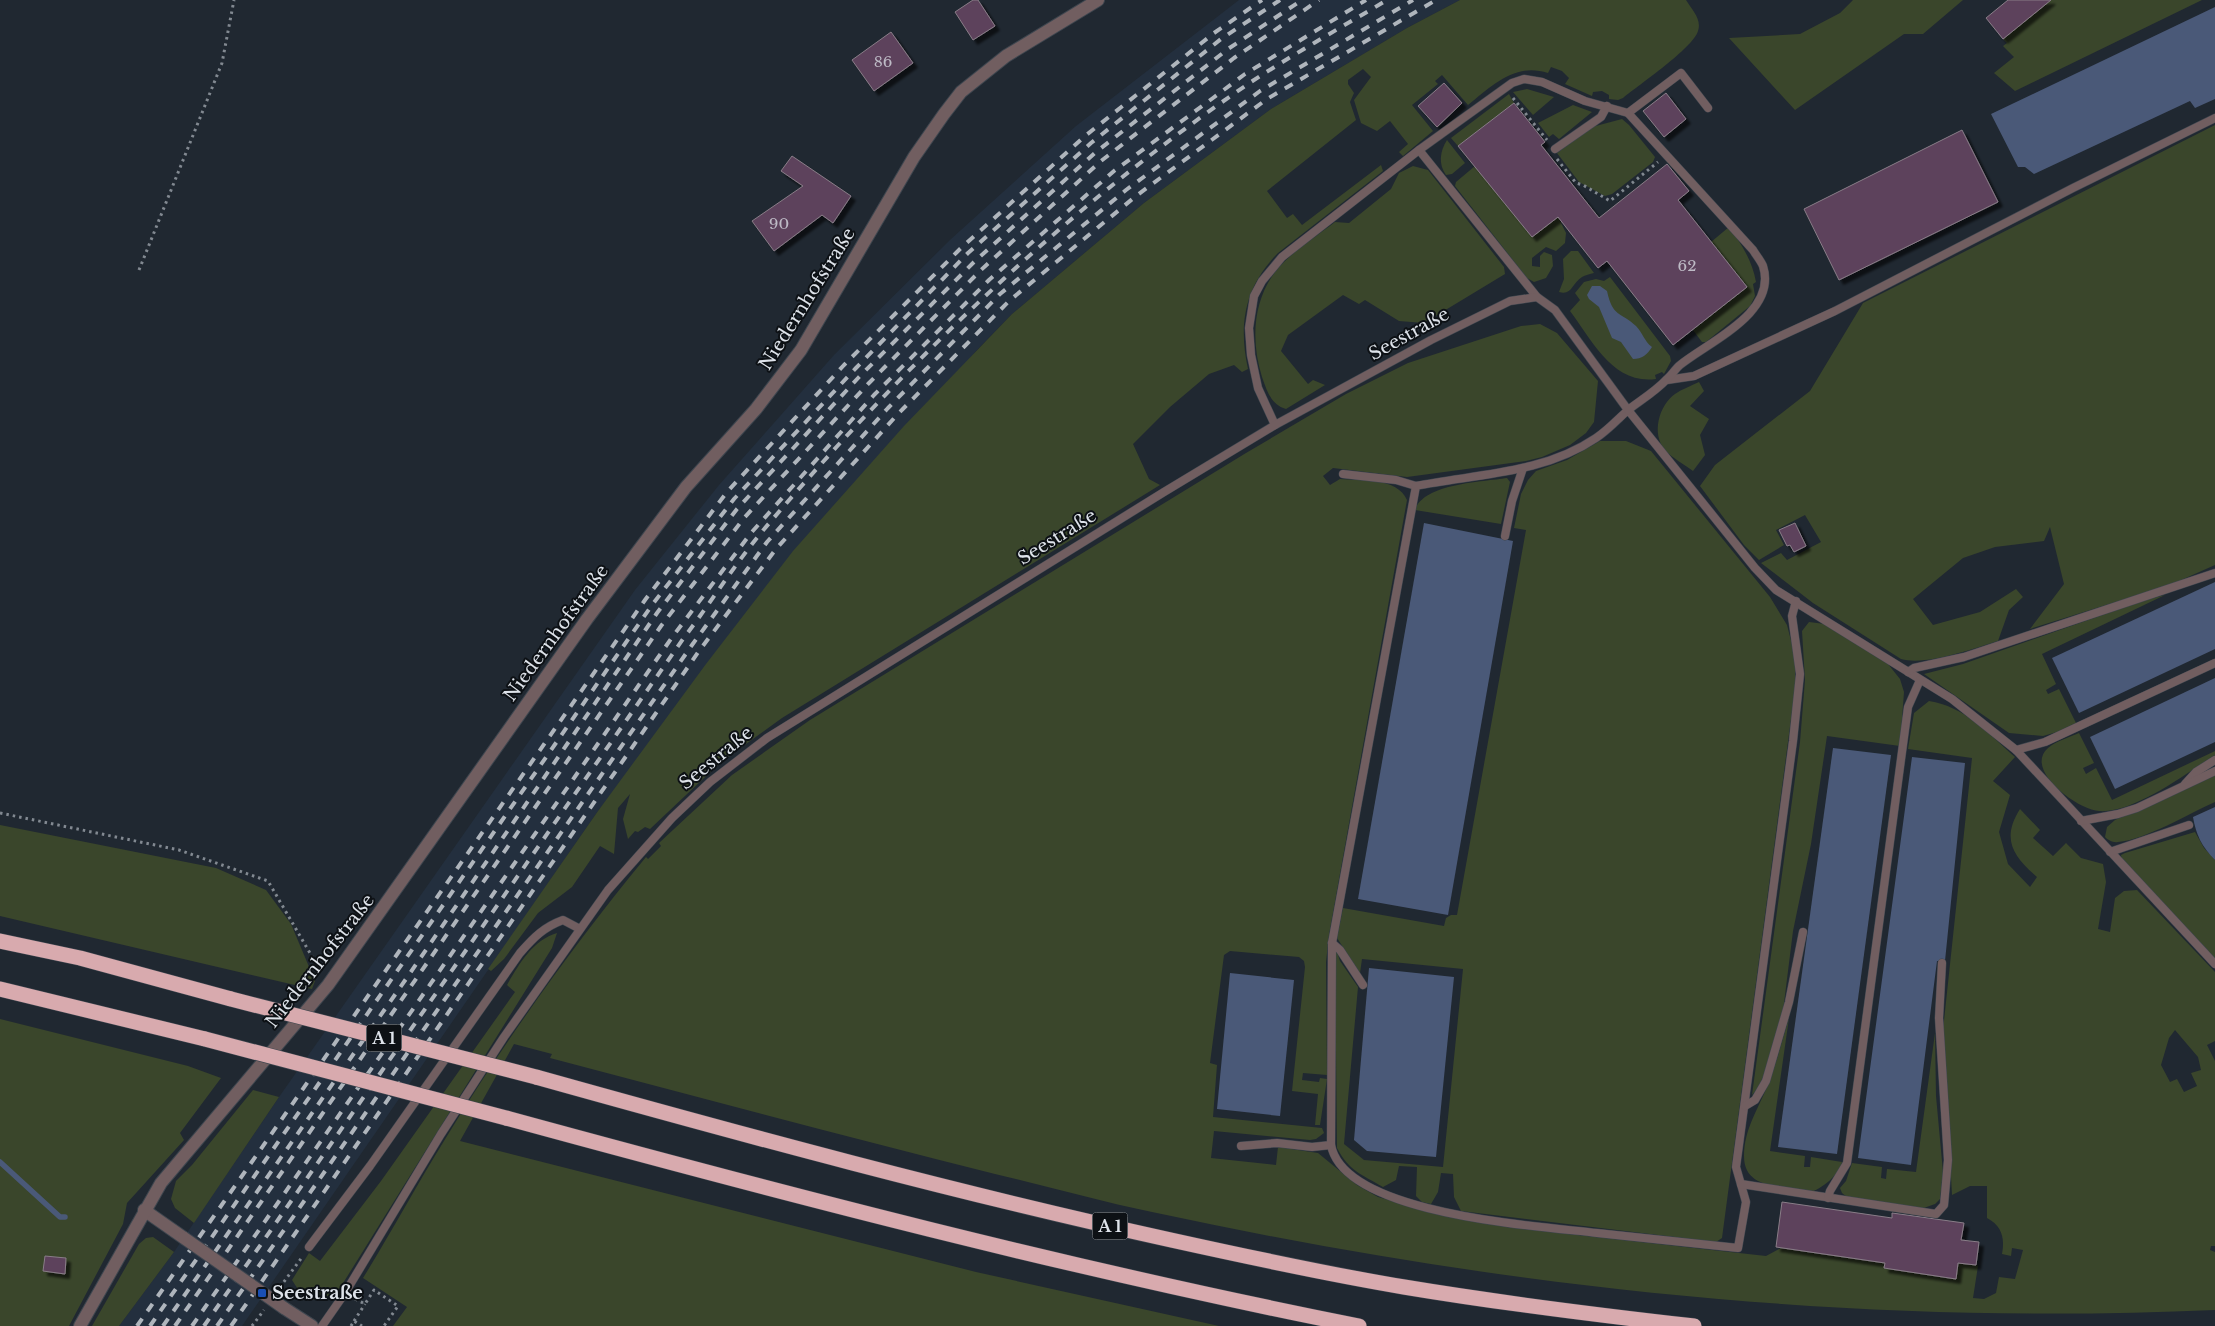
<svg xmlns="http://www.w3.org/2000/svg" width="2215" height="1326" viewBox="0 0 2215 1326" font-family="'Libre Baskerville',serif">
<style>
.built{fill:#232f3e}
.green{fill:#3a462b;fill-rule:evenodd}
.water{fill:#4a5978}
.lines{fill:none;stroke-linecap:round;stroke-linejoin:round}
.stream{stroke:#4a5978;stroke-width:5.5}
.building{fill:#5d425b;stroke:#897d88;filter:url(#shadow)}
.lane-casing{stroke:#3e464f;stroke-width:9}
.street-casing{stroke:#3e464f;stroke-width:14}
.highway-casing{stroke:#3e464f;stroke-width:16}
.path{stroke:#828991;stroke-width:3;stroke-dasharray:2.5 4;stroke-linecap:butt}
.lane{stroke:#715e60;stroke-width:8}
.street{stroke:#715e60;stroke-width:12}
.highway{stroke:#d8aaae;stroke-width:15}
.rail{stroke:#afb5bc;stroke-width:4;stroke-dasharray:9 9;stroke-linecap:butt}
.street-bridge-casing{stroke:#3e464f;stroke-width:14;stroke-linecap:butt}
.highway-bridge-casing{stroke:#3e464f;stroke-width:16;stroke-linecap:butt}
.street-bridge{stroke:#715e60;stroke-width:12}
.highway-bridge{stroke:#d8aaae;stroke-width:15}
.transit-dot{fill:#1a4fb4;stroke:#0d1115;stroke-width:2}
.labels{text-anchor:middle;stroke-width:4;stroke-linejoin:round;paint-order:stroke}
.number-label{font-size:15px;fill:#bebbc6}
.shield{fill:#0d1115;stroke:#9fa4aa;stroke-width:1}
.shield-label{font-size:16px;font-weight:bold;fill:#dee3ea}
.street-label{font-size:18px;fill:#dee3ea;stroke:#0d1115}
.poi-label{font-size:18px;font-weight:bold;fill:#dee3ea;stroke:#0d1115;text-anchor:start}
</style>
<defs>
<filter id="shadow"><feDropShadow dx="4.5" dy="4.5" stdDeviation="1" flood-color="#0009"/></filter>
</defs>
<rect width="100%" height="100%" fill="#202831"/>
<path class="built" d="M1239,0H1460L1407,28L1271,109L1144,203L1012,314L976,351L598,811L242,1326H119L174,1252L279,1097L635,590L719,485L834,355L951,239L1076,126Z"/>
<g class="green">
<path d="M1460,0H1686C1692,10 1702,19 1698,31C1693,48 1639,85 1623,98L1618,100L1609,99V95L1602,91L1593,92L1592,96L1565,84L1569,78L1562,71L1551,67L1548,73C1515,62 1492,86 1468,105L1442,75L1435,81L1438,84L1412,105L1433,131L1403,156L1399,152L1408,144L1390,121L1377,131L1361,123L1354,100L1371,77L1363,69L1348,80V84L1354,93L1350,102L1356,120L1267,191L1287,218L1293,214L1302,225L1381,165L1383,171L1278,253C1245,286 1238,324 1248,369L1242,372L1234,365L1209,374L1170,407L1133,444L1149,479L1160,485L782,718L721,762L650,829L645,827L638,832L635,831L628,839L623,819L630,794L618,808L614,854L600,846L572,887L538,913L504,959L491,971L488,969L598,811L706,664L793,551L904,426L1012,314L1144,203L1271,109L1407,28Z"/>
<path d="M1853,0H1963L1923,34H1904L1795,110L1729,38L1800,34L1840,13Z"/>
<path d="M2035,0H2202L2015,91L1994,73L2014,57L2003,46L2007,43L2003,39Z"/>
<path d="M1527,89L1554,97L1533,115L1513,92Z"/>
<path d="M1509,94L1514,103L1458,146L1451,138Z"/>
<path d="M1573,105L1592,112L1559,139L1553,134L1549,137L1538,123Z"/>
<path d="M1622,119L1629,125L1655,157L1653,162L1612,194L1605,196L1579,182L1557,153L1592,127Z"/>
<path d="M2215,125V565L2170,585L2030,629L2064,584L2050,527L2044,541L1995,547L1963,558L1913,599L1933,625L1980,612L2016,589L2023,597L2009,610L1998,641C1972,649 1926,666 1901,659L1813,603L1761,563L1781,553L1787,560L1821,542L1805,515L1776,530L1784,545L1759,560L1744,545L1700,486L1715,465L1810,391L1863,303Z"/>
<path d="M1447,140L1465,163L1452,174L1446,175C1438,164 1440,151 1447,140Z"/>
<path d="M1413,166L1428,170L1504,267L1505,274L1424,323L1399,321L1365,300L1359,304L1343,295L1288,335L1281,351L1308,384L1313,380L1325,385L1286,409C1271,405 1267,391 1262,377C1250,339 1253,295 1281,265C1296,249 1317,236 1335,222L1349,223L1391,189L1399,173Z"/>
<path d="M1475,166L1532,237L1558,217L1566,233L1565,243L1556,251L1546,247L1532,258V266L1540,267V256L1544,252L1552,255L1553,266L1546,278L1534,282L1527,278L1455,186L1456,182Z"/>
<path d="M1729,227C1742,245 1752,260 1756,282L1753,284L1755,296L1750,306L1706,342H1702L1693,330L1747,287L1711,242Z"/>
<path d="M1571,251H1578L1594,273C1590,274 1585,275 1582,277C1572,283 1572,296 1559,292L1564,279L1563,259Z"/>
<path d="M1610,277L1670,356L1671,361L1664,374L1662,372L1655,375L1656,379C1613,385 1592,340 1570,311L1580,300L1575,293L1584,282L1596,279L1604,281Z"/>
<path d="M1540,324L1557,333L1598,381L1594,422L1586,433L1570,445L1542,457L1526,461L1407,477L1333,468L1323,476L1330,485L1340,479C1361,481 1397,477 1407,500L1329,935L1326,962L1327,1075L1303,1073L1302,1080L1319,1082L1320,1078L1327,1079L1320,1125H1315L1318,1094L1292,1091L1305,967L1304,961L1299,957L1230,951L1224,955L1210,1063L1217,1065L1213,1117L1322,1128L1324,1133L1316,1139L1310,1140L1214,1131L1211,1158L1276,1165L1278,1147L1318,1153L1357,1185L1378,1197L1447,1216L1507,1227L1766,1256L1781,1248L1885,1263L1884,1268L1955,1279L1958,1263L1976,1265L1978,1266L1973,1298L1984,1299L1996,1293L1999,1277L2015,1279L2023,1250L2012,1248L2011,1256L2002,1254C2005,1238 2002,1226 1987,1218V1186H1970L1952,1195L1943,1030L1972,758L1908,749L1914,713L1929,701C1964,706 1989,734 2015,757L1993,781L2010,795L1999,832L2008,864L2030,887L2037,877C2013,856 2001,839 2020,809L2040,830L2033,838L2053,856L2066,843L2081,858L2103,864L2106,882L2098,929L2110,932L2115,898L2124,891L2137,890L2215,972V1041L2207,1045L2215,1061V1246H2211L2210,1250L2215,1252V1310C1854,1326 1504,1288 1152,1212C1099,1201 1047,1186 995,1174C846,1137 698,1097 550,1058L552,1054L514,1044L460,1141L976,1272L1219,1326H393L407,1307L363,1278C391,1233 416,1186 444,1141C504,1042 572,947 646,857L648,859L661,846L659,843L732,775L810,720L1246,453L1346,394L1408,363L1521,326ZM2175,1030L2198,1057L2201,1070L2191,1073L2197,1086L2184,1092L2177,1079L2170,1082L2161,1065L2169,1038Z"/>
<path d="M1699,382L1704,391L1690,406L1709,419L1700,435L1705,455L1693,471C1684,464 1672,458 1665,450C1651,434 1659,405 1675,394C1682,389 1691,386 1699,382Z"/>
<path d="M1600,441H1626L1651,451L1770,597L1787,625L1795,656V689L1722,1238L1716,1242L1461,1211L1454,1197L1453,1174L1441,1173L1438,1192L1431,1204L1422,1202L1416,1196L1417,1167L1399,1166L1396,1180L1383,1187C1361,1174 1349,1171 1337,1148L1335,952H1337L1340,961L1358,987L1344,1144L1364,1160L1443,1167L1463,969L1362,959L1360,973L1337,938L1343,908L1444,926L1446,918L1451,915H1457L1526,530L1514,528L1521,494L1528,480L1536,471L1567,460Z"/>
<path d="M1507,478L1510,482L1501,524L1415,510C1424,483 1483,482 1507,478Z"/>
<path d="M2165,595L2042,654L2056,684L2046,690L2048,694L2059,689L2076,723L2057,732L2043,736L2009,733L1924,674L1963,664L2145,600Z"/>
<path d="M1809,622L1825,624L1888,664L1900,679L1904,692L1900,746L1827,736L1811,844L1793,931L1783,1011L1763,1077L1758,1088L1752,1095L1800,742L1805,680L1802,631Z"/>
<path d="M2079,733L2094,763L2083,768L2086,774L2096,768L2112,800L2215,751V755C2187,773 2133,814 2099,811C2078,810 2023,770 2048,748C2056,741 2070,737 2079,733Z"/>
<path d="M2215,775V802C2190,813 2145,840 2118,842C2113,843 2108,840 2105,837L2107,827L2115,820Z"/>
<path d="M0,825L216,868L266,890L291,924L315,981L312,989L0,916Z"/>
<path d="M2195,832L2204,848L2215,860V959L2122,860L2121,855L2125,853Z"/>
<path d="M557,933L552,948L340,1288C318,1305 307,1305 292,1280L309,1253L320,1261L381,1181L515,992L507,985C519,964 533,940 557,933Z"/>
<path d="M1789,1018L1770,1151L1805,1156L1804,1167H1810L1811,1157L1842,1162C1841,1173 1821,1190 1810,1192C1805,1193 1796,1190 1791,1189C1769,1185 1744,1184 1744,1156C1744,1130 1757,1111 1767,1087C1776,1065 1782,1041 1789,1018Z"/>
<path d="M0,1019L188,1066L221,1078L180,1133L184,1140L127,1203L123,1224L69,1326H0Z"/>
<path d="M1935,1033L1936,1096L1943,1172L1940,1199L1935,1204L1921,1209L1847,1197L1842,1193L1840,1188L1846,1181L1852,1163L1882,1167L1881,1178L1886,1179L1887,1169L1916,1172Z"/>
<path d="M253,1090L279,1097L194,1223L175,1208L171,1199L176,1181L192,1165Z"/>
<path d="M153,1237L174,1252L119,1326H92L139,1244L146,1238Z"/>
</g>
<g class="water">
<path d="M2215,7V99L2195,108L2190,101L2034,174L2025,167H2018L1991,114Z"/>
<path d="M1592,286H1600L1607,291C1613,318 1620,311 1636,326C1643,333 1644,341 1652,347C1647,355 1642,359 1633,359L1621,342L1612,338L1599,307L1589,299L1587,295Z"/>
<path d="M1424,523L1513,541L1448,915L1358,899Z"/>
<path d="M2215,582V649L2079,713L2052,658Z"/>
<path d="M2215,678V742L2115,789L2090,737Z"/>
<path d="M1833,748L1891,755L1837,1154L1778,1147Z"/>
<path d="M1912,757L1965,763L1945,961H1937L1911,1165L1858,1158Z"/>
<path d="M2215,807V860C2202,847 2196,835 2193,817Z"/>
<path d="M1369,968L1454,977L1436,1157L1367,1151L1354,1140Z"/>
<path d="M1230,973L1294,980L1280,1116L1217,1109Z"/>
</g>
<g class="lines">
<path class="stream" d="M0,1162L60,1217H65"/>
</g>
<g class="building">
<path d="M973,0H978L995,26L973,40L955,12Z"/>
<path d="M2008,0H2051L2003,39L1986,18Z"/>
<path d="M891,32L913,63L874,91L852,60Z"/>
<path d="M1444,83L1462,103L1437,127L1418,106Z"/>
<path d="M1666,93L1686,119L1664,137L1643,111Z"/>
<path d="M1514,103L1545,142L1541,145L1599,218L1667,164L1689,191L1678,200L1747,287L1673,345L1607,261L1598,268L1558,217L1532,237L1458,146Z"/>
<path d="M1962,130L1998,202L1839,280L1804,209Z"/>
<path d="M792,156L851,196L833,223L822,215L774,251L752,221L803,186L781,171Z"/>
<path d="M1795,523L1806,546L1794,552L1790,545L1787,546L1779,530Z"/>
<path d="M1782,1202L1892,1218V1213L1964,1223L1961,1240L1979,1242L1976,1265L1958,1263L1956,1279L1884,1268L1885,1263L1776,1247Z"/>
<path d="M45,1256L66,1258L65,1274L43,1271Z"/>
</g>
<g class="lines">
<g class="lane-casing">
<g id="lane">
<path d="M1555,149L1601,117L1607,106"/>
<path d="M1419,150L1537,297"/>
<path d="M1667,380L1694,376L1835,311L2073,188L2215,118"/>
<path d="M1275,425L1258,388L1251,355L1249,328L1254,296L1262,281L1282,257L1419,150L1512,83L1524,79L1542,82L1585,101L1628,113L1681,73L1708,108"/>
<path d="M1343,474L1396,480L1416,486"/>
<path d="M1505,536L1512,501L1523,468"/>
<path d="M1796,601L1792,616L1800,674L1793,741L1736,1167L1746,1202L1738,1248C1691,1243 1644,1238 1597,1233C1539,1226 1344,1215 1331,1145L1332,943L1416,486C1476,474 1543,474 1596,438C1608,430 1618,419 1628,410L1755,568L1776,590L1952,699L2016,750L2215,964"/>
<path d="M1908,672L1914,668L1964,657L2215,573"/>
<path d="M2016,750L2045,742L2215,663"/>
<path d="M2185,784L2196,772L2215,760"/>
<path d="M2081,821L2118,814L2137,808L2215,771"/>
<path d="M2110,852L2189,825"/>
<path d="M1332,943L1340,950L1363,985"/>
<path d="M1745,1106L1755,1100L1766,1081L1789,1002L1803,932"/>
<path d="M1241,1146L1277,1143L1312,1147L1331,1145"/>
<path d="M1741,1184L1936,1214L1944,1205L1948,1160L1939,1018L1942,963"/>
<path d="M1828,1198L1830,1191L1847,1163L1908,707L1920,680"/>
<path d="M309,1247L370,1166L520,953C534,937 544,927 563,920L580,929"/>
<path d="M322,1326L345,1293L441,1134L504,1037L608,890L672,818L710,782L767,738L1164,492L1275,425L1431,340L1510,301L1537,297L1555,310L1628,410C1641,400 1656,391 1667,379C1672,375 1675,369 1680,365C1708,342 1778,313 1763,266C1761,261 1756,255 1753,250L1628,113"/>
</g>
</g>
<g class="street-casing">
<g id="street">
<path d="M144,1210L184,1238"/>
<path d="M284,1308L312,1326"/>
<path d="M80,1326L161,1183L328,985L587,619L686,487L756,409L801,350L914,157L944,114L961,92L1006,56L1098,0"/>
</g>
</g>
<g class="highway-casing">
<g id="highway">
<path d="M0,941L80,958L231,999"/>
<path d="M0,989L205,1039"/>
<path d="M536,1077C747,1136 957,1193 1171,1240C1248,1257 1326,1274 1404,1287C1500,1303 1597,1315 1694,1326"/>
<path d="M506,1118C788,1195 1071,1269 1359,1326"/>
</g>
</g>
<g class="path">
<path d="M1513,98L1547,140"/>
<path d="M1557,159L1576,183L1583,185L1610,201L1658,162"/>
<path d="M139,270L222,63L234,0"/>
<path d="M0,813L179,850L268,881L321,972"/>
<path d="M280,1287L303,1256"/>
<path d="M355,1299L365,1304L374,1290L398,1306L384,1326"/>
<path d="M354,1321L365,1304"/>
<path d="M252,1326L264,1310"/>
<path d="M351,1326L354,1321L362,1326"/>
</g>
<use href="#lane" class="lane"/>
<use href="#street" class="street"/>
<use href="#highway" class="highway"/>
<g class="rail">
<path d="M137,1326L645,600L727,492L844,365L960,249L1085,136L1214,33L1262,0"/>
<path d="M150,1326L652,605L734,499L855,369L968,253L1091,143L1221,39L1280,0"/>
<path d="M163,1326L406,979L657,613L737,509L859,377L974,262L1096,152L1228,49L1302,0"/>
<path d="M175,1326L661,626L744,518L868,384L981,270L1101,161L1234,58L1319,0"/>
<path d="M192,1326L673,636L751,533L874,395L989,280L1114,171L1213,98L1245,74L1366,0"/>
<path d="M204,1326L683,639C709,605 733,567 760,534C903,365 1067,207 1251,82C1295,53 1342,27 1387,0"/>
<path d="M217,1326L692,645L767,542L888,408L1000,294L1126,190L1260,91L1413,0"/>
<path d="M231,1326L699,651L776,549L897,415L1009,301L1136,196L1267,99L1436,0"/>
</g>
<g class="street-bridge-casing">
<path id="street-bridge" d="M184,1238L284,1308"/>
</g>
<g class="highway-bridge-casing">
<g id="highway-bridge">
<path d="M231,999L536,1077"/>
<path d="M205,1039L506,1118"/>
</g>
</g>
<use href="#street-bridge" class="street-bridge"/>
<use href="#highway-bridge" class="highway-bridge"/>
</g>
<rect class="transit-dot" x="257" y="1288" width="10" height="10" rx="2.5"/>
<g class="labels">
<g class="number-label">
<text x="883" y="67">86</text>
<text x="779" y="229">90</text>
<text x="1687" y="271">62</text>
</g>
<g class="shield">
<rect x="366.5" y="1024.5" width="35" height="27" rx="4"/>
<rect x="1092.5" y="1212.5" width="35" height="27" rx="4"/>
</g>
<g class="shield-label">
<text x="384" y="1044">A 1</text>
<text x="1110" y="1232">A 1</text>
</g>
<g class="street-label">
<text transform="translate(807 299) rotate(-58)" y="6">Niedernhofstraße</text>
<text transform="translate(1409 334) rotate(-29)" y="6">Seestraße</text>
<text transform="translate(1057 537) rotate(-32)" y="6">Seestraße</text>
<text transform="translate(556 633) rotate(-54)" y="6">Niedernhofstraße</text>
<text transform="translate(716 758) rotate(-39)" y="6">Seestraße</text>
<text transform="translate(320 961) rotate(-52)" y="6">Niedernhofstraße</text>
</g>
<g class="poi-label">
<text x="272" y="1299">Seestraße</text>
</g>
</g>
</svg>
